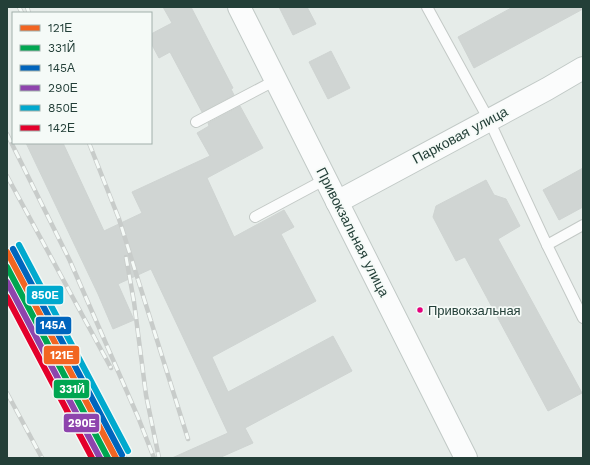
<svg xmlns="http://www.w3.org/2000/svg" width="590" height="465" viewBox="0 0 590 465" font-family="'Work Sans',sans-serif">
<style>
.building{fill:#d0d5d3;stroke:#cfd4d2}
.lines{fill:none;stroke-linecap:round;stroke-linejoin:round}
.lane-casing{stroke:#c3c9c6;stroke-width:12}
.secondary-casing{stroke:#c1c9c6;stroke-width:24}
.lane{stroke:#fbfcfc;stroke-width:10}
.secondary{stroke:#fbfcfc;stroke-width:22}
.rail-casing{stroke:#c8ccca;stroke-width:4.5}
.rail{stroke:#f5faf7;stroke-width:3;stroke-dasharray:9;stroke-linecap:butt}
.rail-1-casing{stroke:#f5faf7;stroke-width:9}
.rail-2-casing{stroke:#f5faf7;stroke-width:9}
.rail-3-casing{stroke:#f5faf7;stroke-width:9}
.rail-4-casing{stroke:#f5faf7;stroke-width:9}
.rail-5-casing{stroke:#f5faf7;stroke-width:9}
.rail-6-casing{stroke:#f5faf7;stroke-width:9}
.rail-1{stroke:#f26522;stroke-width:6}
.rail-2{stroke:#00a651;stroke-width:6}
.rail-3{stroke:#0065bd;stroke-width:6}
.rail-4{stroke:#8e44ad;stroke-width:6}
.rail-5{stroke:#00a9ce;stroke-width:6}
.rail-6{stroke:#e4002b;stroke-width:6}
.bus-dot{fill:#e5007d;stroke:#f5faf7;stroke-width:1.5}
.labels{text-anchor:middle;stroke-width:3.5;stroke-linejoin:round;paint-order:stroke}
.bus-label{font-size:13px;fill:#233f38;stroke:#f5faf7;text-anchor:start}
.street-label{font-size:14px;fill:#233f38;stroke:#f5faf7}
.line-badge{stroke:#f5faf7;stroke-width:1.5}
.badge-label{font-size:11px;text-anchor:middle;font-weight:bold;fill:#fff}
</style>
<rect width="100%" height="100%" fill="#e6ece9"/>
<g class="building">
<path d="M163,7H191L233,88L231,89L234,95L202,112L170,52L159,58L151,43V34L172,23Z"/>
<path d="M279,7H307L316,24L293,35Z"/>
<path d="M513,7H583V9L474,68L458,37Z"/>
<path d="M331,51L350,88L328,99L309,62Z"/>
<path d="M240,106L263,148L207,178L234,237L284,210L294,227L281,234L316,301L212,357L228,392L333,336L352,371L245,428L253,443L219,458H172L228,433L151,269L118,284L134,320L113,329L98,294L26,143H63L104,231L142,213L132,192L210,156L197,133L209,126L208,123Z"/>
<path d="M583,168V207L559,220L543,190Z"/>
<path d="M486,180L494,195L506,199L520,226L498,239L582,393L548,411L465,257L456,261L433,217L436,206Z"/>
</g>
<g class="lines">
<g class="lane-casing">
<g id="lane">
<path d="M427,7L489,120L547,245"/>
<path d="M196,122L276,80"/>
<path d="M255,217L326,179"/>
<path d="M583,225L547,245L583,318"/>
</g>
</g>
<g class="secondary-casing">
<g id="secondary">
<path d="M239,7L466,458"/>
<path d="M337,202L547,89L583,68"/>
</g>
</g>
<use href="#lane" class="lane"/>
<use href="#secondary" class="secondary"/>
<g class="rail-casing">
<g id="rail">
<path d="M19,7L22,13"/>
<path d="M27,7L29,13"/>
<path d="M7,134L70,261L138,417L154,458"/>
<path d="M89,143L119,219L188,439"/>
<path d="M7,176L111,368"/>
<path d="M126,257L134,302L146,395L159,458"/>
<path d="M71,372L125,458"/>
<path d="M7,393L42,458"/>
</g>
</g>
<use href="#rail" class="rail"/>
<g class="rail-1-casing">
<path id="rail-1" d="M7,252L116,458"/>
</g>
<g class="rail-2-casing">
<path id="rail-2" d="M7,267L108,458"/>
</g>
<g class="rail-3-casing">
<path id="rail-3" d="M13,249L122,455"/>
</g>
<g class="rail-4-casing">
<path id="rail-4" d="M7,282L100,458"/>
</g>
<g class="rail-5-casing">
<path id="rail-5" d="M19,245L128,451"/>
</g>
<g class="rail-6-casing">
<path id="rail-6" d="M7,297L92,458"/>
</g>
<use href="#rail-1" class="rail-1"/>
<use href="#rail-2" class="rail-2"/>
<use href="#rail-3" class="rail-3"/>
<use href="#rail-4" class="rail-4"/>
<use href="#rail-5" class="rail-5"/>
<use href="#rail-6" class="rail-6"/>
</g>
<circle class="bus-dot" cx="420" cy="310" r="3.5"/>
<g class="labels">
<g class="bus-label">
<text x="428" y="315">Привокзальная</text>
</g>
<g class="street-label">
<text transform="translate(460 135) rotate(-28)" y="5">Парковая улица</text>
<text transform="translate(353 232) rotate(63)" y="5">Привокзальная улица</text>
</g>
</g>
<g class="line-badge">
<rect x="26" y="285" width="38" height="20" rx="4" fill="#00a9ce"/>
<rect x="35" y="316" width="37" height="19" rx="4" fill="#0065bd"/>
<rect x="43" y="345" width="37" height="20" rx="4" fill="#f26522"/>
<rect x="53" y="379" width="37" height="20" rx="4" fill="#00a651"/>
<rect x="63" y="413" width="37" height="20" rx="4" fill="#8e44ad"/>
</g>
<g class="badge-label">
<text x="45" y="299">850Е</text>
<text x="53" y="329">145А</text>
<text x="62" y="359">121Е</text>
<text x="72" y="393">331Й</text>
<text x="82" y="427">290Е</text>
</g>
<rect width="590" height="465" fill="none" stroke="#233f38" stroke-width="16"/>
<rect x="12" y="12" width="140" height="132" fill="#f5faf7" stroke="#a1afab"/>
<rect x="20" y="25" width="20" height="6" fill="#f26522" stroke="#a1afab"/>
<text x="48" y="32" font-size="12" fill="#233f38">121Е</text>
<rect x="20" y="45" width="20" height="6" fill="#00a651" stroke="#a1afab"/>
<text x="48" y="52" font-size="12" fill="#233f38">331Й</text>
<rect x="20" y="65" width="20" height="6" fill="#0065bd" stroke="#a1afab"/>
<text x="48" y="72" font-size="12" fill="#233f38">145А</text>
<rect x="20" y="85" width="20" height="6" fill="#8e44ad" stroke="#a1afab"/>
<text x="48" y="92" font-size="12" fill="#233f38">290Е</text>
<rect x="20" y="105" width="20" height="6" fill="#00a9ce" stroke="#a1afab"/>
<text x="48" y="112" font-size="12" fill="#233f38">850Е</text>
<rect x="20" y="125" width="20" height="6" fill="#e4002b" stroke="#a1afab"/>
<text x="48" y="132" font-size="12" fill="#233f38">142Е</text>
</svg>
